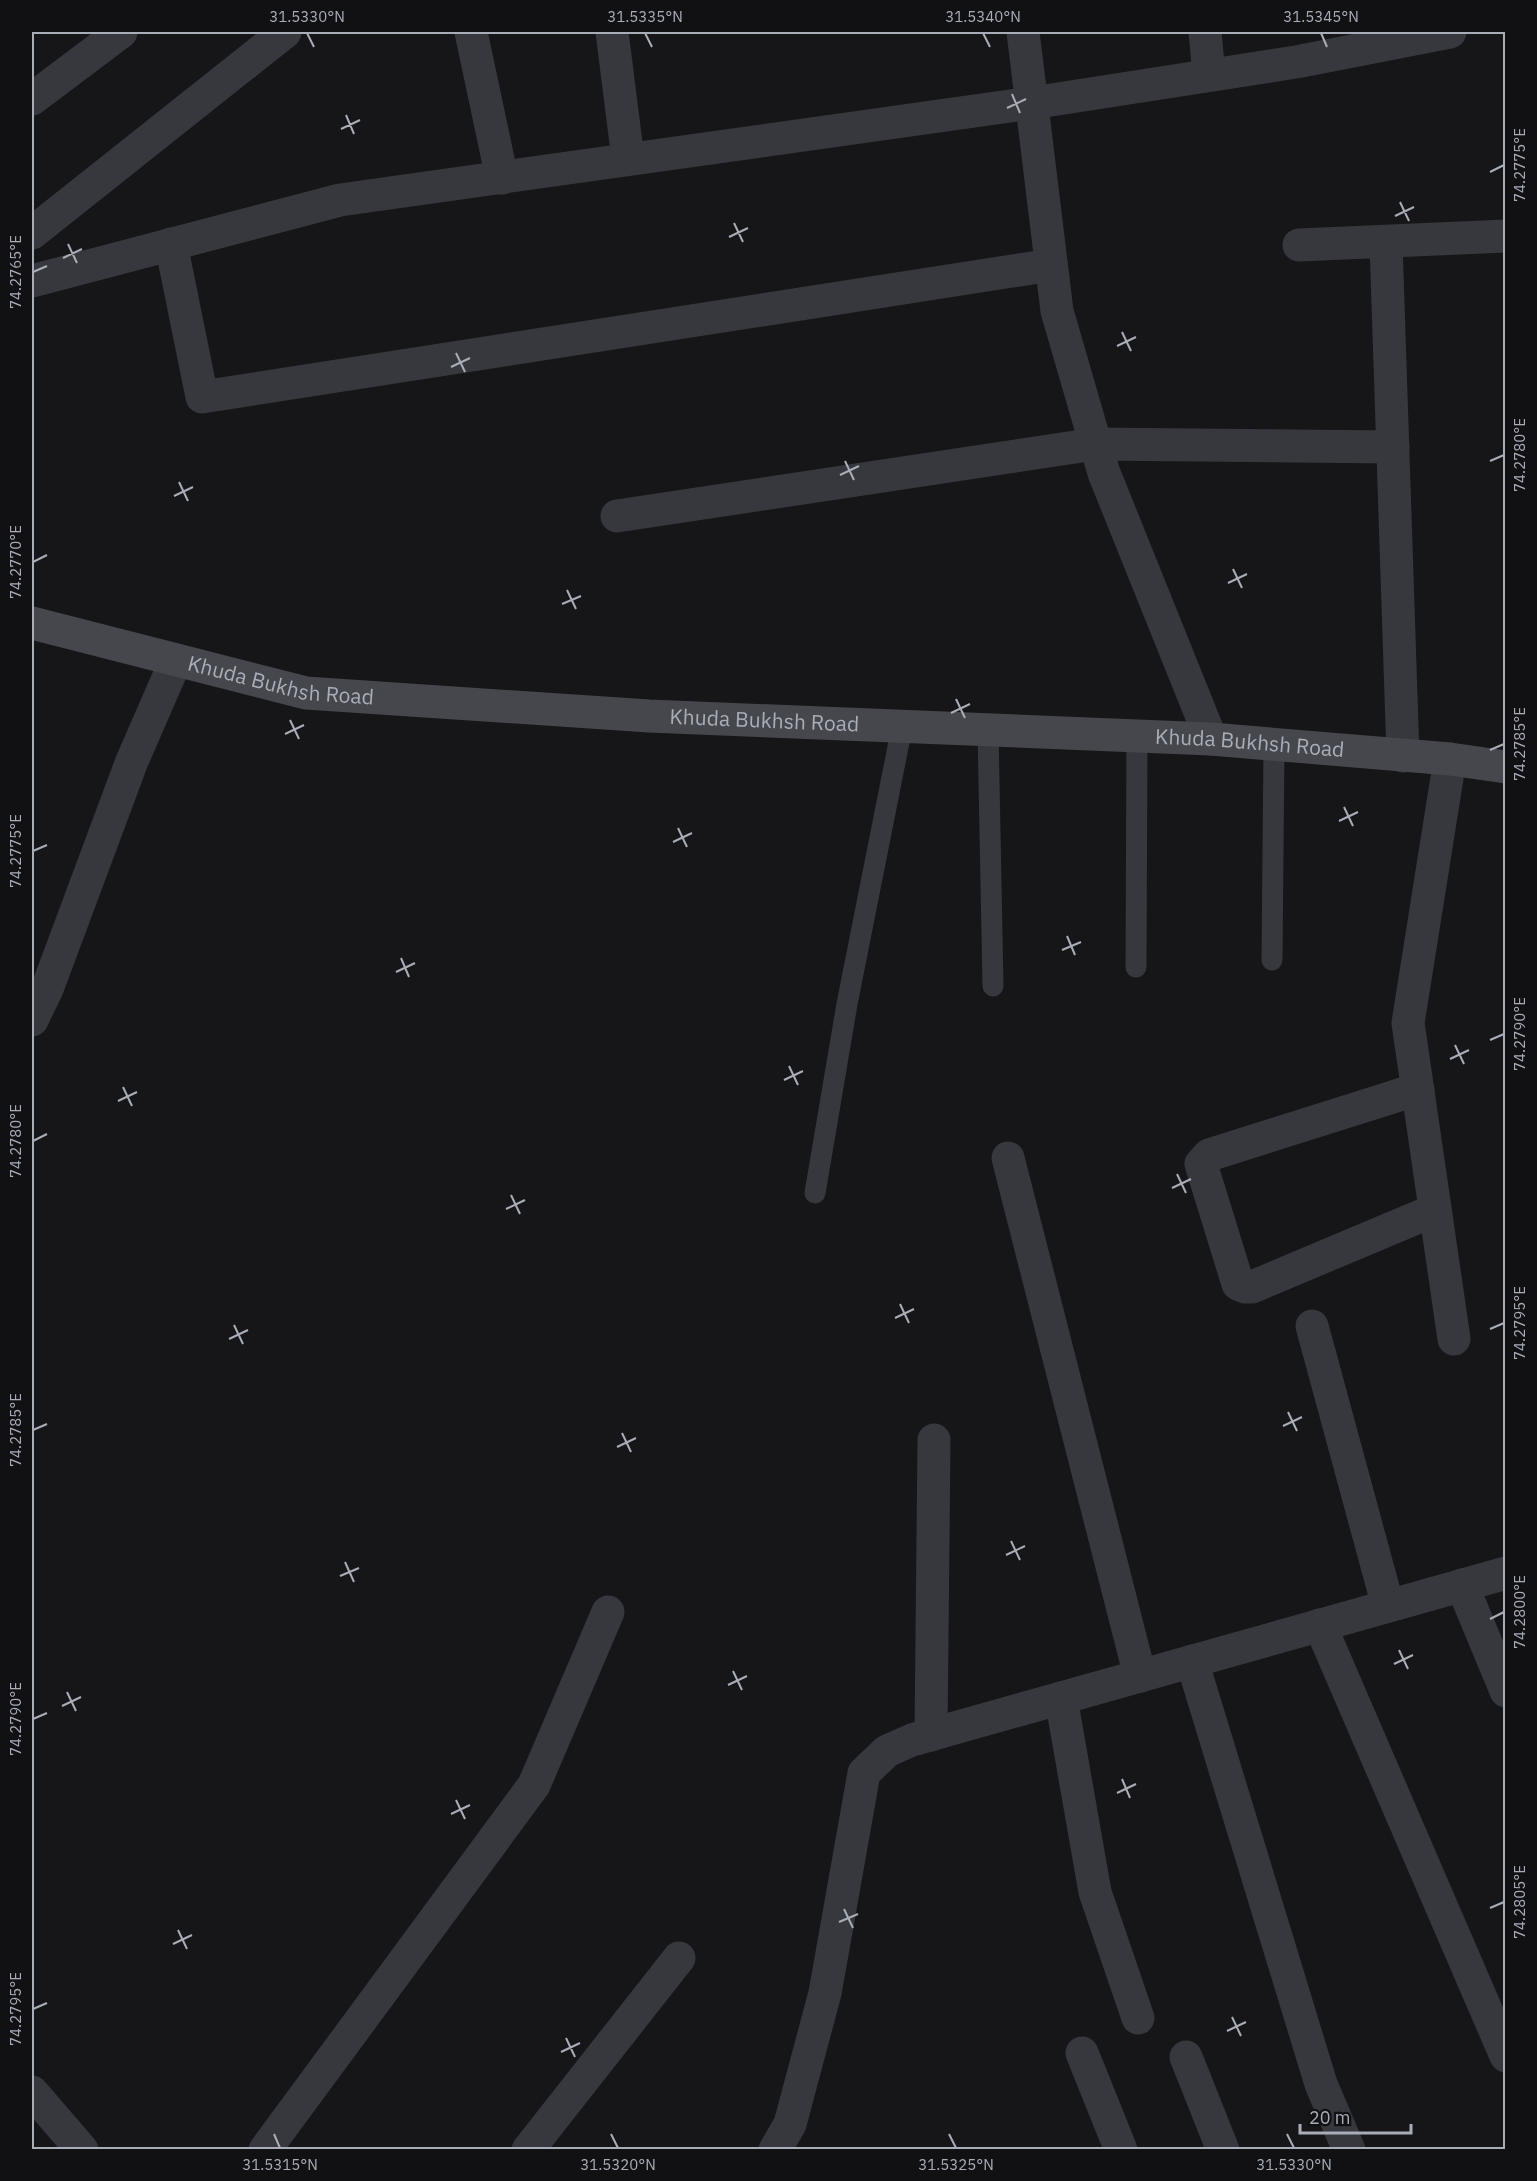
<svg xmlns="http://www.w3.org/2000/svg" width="1537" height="2181" viewBox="0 0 1537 2181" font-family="'IBM Plex Sans',sans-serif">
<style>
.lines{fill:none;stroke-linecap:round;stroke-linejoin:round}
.lane{stroke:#37383d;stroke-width:21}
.street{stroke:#37383d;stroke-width:33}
.secondary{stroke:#45474d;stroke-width:33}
.ticks{fill:none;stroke:#a8adb8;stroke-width:2}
.labels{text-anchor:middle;stroke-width:6;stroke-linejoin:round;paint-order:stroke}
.street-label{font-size:21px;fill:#a8adb8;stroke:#111113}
.neatline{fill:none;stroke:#a8adb8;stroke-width:2}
.ticks-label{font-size:15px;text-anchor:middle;fill:#a8adb8}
</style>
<rect width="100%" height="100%" fill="#161618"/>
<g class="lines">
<g class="lane">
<path d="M988,730L993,986"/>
<path d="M1272,960L1274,745"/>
<path d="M1136,967L1137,736"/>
<path d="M815,1193L847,1004L902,727"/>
</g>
<g class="street">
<path d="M471,32L502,178"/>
<path d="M612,32L628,159"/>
<path d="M1023,32L1057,311L1104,473L1211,739"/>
<path d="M1205,32L1209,75"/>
<path d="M32,99L121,32"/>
<path d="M32,233L285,32"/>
<path d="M1386,243L1403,756"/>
<path d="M171,244L202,397L1051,265"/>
<path d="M1299,245L1506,236"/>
<path d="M32,281L340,200L1032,103L1296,62L1450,32"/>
<path d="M617,516L1095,444L1393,447"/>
<path d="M1450,759L1408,1023L1454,1339"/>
<path d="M32,1020L47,989L132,761L176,660"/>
<path d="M1418,1089L1209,1155L1201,1164L1238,1284L1245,1287H1252L1435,1210"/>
<path d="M1008,1158L1140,1676"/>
<path d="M1312,1326L1388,1606"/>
<path d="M1462,1585L1506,1691"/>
<path d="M1320,1625L1506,2056"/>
<path d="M1192,1661L1321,2084L1349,2150"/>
<path d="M1061,1698L1095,1892L1138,2018"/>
<path d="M931,1735L934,1440"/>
<path d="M1082,2053L1121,2150"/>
<path d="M1186,2057L1223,2150"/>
<path d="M32,2092L82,2150"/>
<path d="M265,2150L534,1785L608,1612"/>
<path d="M528,2150L679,1958"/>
<path d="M775,2150L790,2124L825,1993L864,1773L887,1751L912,1740L1506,1573"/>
</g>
<path class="secondary" id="s1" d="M32,623L306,693L649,716L1211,739L1450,759L1506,767"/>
</g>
<path class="ticks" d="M307,33L314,47M645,33L652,47M983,33L990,47M1321,33L1327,47M1012,94L1020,113M1007,108L1026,99M346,115L354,134M341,129L360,120M1490,172L1504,165M1400,202L1409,221M1395,216L1414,207M734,223L743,242M729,237L748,228M68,244L77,263M63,258L82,249M33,272L47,266M1122,332L1131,351M1117,346L1136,337M456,353L465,372M451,367L470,358M845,461L854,480M1490,461L1504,455M840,475L859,466M179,482L188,501M174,496L193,487M33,562L47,555M1233,569L1242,588M1228,583L1247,574M567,590L576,609M562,604L581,596M956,699L965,718M951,713L970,704M290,720L299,739M285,734L304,725M1490,750L1504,744M1344,807L1353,826M1339,821L1358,812M678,828L687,847M673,842L692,833M33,851L47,845M1067,936L1075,955M1062,950L1081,942M401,958L409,977M396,972L415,963M1490,1040L1504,1034M1455,1045L1464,1064M1450,1059L1469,1050M789,1066L798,1085M784,1080L803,1071M123,1087L132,1106M118,1101L137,1092M33,1141L47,1134M1177,1174L1186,1193M1172,1188L1191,1179M511,1195L520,1214M506,1209L525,1200M900,1304L909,1323M895,1318L914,1309M234,1325L243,1344M1490,1329L1504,1323M229,1339L248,1330M1288,1412L1297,1431M1283,1426L1302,1417M33,1430L47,1424M622,1433L631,1452M617,1447L636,1438M1011,1541L1020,1560M1006,1555L1025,1546M345,1562L354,1582M340,1576L359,1568M1490,1619L1504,1612M1399,1650L1408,1669M1394,1664L1413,1655M733,1671L742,1690M728,1685L747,1676M67,1692L76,1711M62,1706L81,1697M33,1719L47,1713M1122,1779L1130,1798M1117,1793L1136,1784M456,1800L465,1819M451,1814L470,1805M1490,1908L1504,1902M844,1909L853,1928M839,1922L858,1914M178,1930L187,1949M173,1944L192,1935M33,2009L47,2003M1232,2017L1241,2036M1227,2031L1246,2022M566,2038L575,2057M561,2052L580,2043M274,2134L280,2148M611,2134L618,2148M949,2134L956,2148M1287,2134L1294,2148"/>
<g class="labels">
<g class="street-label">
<text dy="7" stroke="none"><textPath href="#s1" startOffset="256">Khuda Bukhsh Road</textPath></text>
<text dy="7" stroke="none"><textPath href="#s1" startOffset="742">Khuda Bukhsh Road</textPath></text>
<text dy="7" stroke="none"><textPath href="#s1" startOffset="1228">Khuda Bukhsh Road</textPath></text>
</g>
</g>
<rect width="1537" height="2181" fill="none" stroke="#111113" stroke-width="66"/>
<path d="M1300 2124v9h111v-9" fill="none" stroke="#a8adb8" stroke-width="3"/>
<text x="1309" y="2124" font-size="18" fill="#a8adb8" stroke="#111113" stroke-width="4.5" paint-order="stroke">20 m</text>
<rect x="33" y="33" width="1471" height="2115" class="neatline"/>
<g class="ticks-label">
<text x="307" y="22">31.5330°N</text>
<text x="645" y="22">31.5335°N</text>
<text x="983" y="22">31.5340°N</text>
<text x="1321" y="22">31.5345°N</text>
<text transform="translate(1520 165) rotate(-90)" y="5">74.2775°E</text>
<text transform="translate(16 272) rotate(-90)" y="5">74.2765°E</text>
<text transform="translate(1520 455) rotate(-90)" y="5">74.2780°E</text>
<text transform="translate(16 562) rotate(-90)" y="5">74.2770°E</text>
<text transform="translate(1520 744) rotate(-90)" y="5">74.2785°E</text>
<text transform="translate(16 851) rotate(-90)" y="5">74.2775°E</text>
<text transform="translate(1520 1034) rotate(-90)" y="5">74.2790°E</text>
<text transform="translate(16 1141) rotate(-90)" y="5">74.2780°E</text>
<text transform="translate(1520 1323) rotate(-90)" y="5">74.2795°E</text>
<text transform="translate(16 1430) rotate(-90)" y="5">74.2785°E</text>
<text transform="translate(1520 1612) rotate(-90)" y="5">74.2800°E</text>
<text transform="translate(16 1719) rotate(-90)" y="5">74.2790°E</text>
<text transform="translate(1520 1902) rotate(-90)" y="5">74.2805°E</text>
<text transform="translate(16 2009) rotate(-90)" y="5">74.2795°E</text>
<text x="280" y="2170">31.5315°N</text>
<text x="618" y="2170">31.5320°N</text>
<text x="956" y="2170">31.5325°N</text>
<text x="1294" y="2170">31.5330°N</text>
</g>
</svg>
